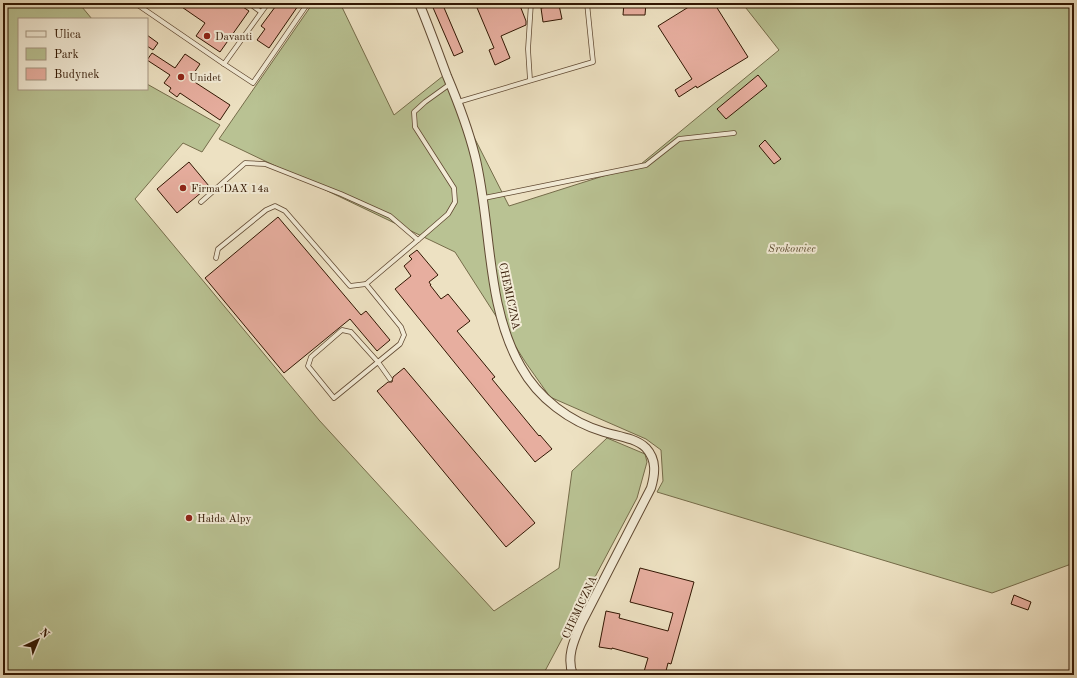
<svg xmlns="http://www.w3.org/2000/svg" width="1077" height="678" viewBox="0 0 1077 678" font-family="'Old Standard TT',serif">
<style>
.green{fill:#b9c293;stroke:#756c4a}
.building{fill:#e7ae9f;stroke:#311602}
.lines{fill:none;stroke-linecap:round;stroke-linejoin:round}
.lane-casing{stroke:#604932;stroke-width:5.5}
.street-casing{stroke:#604932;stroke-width:10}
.lane{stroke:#f3ecd7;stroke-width:4}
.street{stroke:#f3ecd7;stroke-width:8}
.poi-dot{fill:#8f2418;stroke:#f3ecd7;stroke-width:1.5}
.labels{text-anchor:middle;stroke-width:4;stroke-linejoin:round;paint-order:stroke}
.poi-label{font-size:11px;fill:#311602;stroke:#f3ecd7;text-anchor:start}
.park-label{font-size:11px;font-style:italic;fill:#5a4a2e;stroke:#f3ecd7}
.street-label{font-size:11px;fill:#311602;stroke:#f3ecd7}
</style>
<rect width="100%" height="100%" fill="#ede1c2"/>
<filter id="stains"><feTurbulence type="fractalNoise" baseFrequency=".005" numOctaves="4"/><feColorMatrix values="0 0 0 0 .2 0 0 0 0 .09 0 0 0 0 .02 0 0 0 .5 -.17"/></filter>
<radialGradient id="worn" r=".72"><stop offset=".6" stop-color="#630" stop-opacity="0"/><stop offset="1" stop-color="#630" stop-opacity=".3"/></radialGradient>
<g class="green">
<path d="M3,3H84L82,7L92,19H19V89H147V84L220,125L202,152L183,143L135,199L319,420L494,611L559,568L572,471L607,438L645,454L647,462L637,498L545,671L547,675H3Z"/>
<path d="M313,3H340L394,115L443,76L509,206L641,164L779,50L742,3H1074V563L992,593L657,492L663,481L661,450L646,439L550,397L526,363L455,252L219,139Z"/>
</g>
<g class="building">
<path d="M176,3H237L249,11L220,52L196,36L205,23Z"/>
<path d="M278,3H300L269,48L257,40L265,29L261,26Z"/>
<path d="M431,3H442L463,52L454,56Z"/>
<path d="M475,3H519L526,21V25L501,36L510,58L495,65L489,50L494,48Z"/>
<path d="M624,3H646L645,15H623Z"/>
<path d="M695,3H714L748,57L697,88L696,86L679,97L675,90L692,79L658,26Z"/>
<path d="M559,5L562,19L543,22L541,8Z"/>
<path d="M147,35L158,43L153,50L147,46Z"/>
<path d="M152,53L175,68L185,54L200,64L190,79L230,105L220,120L180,93L177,97L169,91L171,88L164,83L170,75L147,60Z"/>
<path d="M758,75L767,86L726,119L717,109Z"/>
<path d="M765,140L781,159L774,164L759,146Z"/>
<path d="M189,162L209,186L177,213L157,189Z"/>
<path d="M278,217L361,315L366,311L390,340L377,351L350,319L284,373L205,278Z"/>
<path d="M417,250L438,275L429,282L431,285H430L441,299L448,294L470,321L457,331L495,377L492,379L539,436L540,435L552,449L535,462L395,289L411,276L404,266L412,259L409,256Z"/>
<path d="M404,368L535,523L506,547L377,391L388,382H392L393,377Z"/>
<path d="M640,568L694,582L671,664L668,663L665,675H643L648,658L612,648V649L599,647L606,611L620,614L619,618L668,631L673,613L630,602Z"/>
<path d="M1014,595L1031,602L1028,610L1011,604Z"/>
</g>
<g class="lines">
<g class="lane-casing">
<g id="lane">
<path d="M135,3L224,64L268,3"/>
<path d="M249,3L261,12"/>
<path d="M224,64L253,83L308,3"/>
<path d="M530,80L528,49L531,3"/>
<path d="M458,102L593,62L587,3"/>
<path d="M484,198L646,165L679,139L734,133"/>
<path d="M201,202L245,163L265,164L341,194L390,216L418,240L448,214L455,202L454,188L415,127L414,112L425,102L450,84"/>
<path d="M216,258L218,249L266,210L275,206L285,211L350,286L366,284"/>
<path d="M390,379L378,362L351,332L342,330L311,357L308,366L334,398L400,344L404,335L401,327L366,284L418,240"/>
</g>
</g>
<g class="street-casing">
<path id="street" d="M419,3C429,27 438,52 447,76C458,102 468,128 475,156C492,224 485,305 521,367C538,398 570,422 604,432C617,436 636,438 646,448C657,460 655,474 651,488L581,624C574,640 566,657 573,675"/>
</g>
<use href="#lane" class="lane"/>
<use href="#street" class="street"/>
</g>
<g class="poi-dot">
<circle cx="207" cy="36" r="4"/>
<circle cx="181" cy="77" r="4"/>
<circle cx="183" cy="188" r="4"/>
<circle cx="189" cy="518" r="4"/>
</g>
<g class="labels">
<g class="poi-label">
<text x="215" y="40">Davanti</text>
<text x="189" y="81">Unidet</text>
<text x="191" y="192">Firma DAX 14a</text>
<text x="197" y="522">Hałda Alpy</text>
</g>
<g class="park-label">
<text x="792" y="252">Srokowiec</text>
</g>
<g class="street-label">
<text transform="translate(510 296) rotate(78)" y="4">CHEMICZNA</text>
<text transform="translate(579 607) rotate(-65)" y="4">CHEMICZNA</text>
</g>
</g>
<rect width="1077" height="678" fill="none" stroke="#ede1c2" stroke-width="16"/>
<rect x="4" y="4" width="1069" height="670" fill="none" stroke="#311602" stroke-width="2"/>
<rect x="8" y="8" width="1061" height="662" fill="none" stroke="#311602"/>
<rect x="18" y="18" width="130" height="72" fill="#f3ecd7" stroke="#a59682"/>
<rect x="26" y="31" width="20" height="6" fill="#f3ecd7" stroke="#a59682"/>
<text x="54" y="38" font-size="12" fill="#311602">Ulica</text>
<rect x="26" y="48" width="20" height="12" fill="#b9c293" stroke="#a59682"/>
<text x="54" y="58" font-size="12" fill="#311602">Park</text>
<rect x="26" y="68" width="20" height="12" fill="#e7ae9f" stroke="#a59682"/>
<text x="54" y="78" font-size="12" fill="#311602">Budynek</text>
<g transform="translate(38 640) rotate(44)" stroke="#f3ecd7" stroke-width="3" paint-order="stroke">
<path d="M0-3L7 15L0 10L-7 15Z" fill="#311602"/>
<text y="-6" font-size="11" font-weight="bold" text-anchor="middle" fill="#311602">N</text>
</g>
<rect width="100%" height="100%" filter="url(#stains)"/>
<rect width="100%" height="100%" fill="url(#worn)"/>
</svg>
